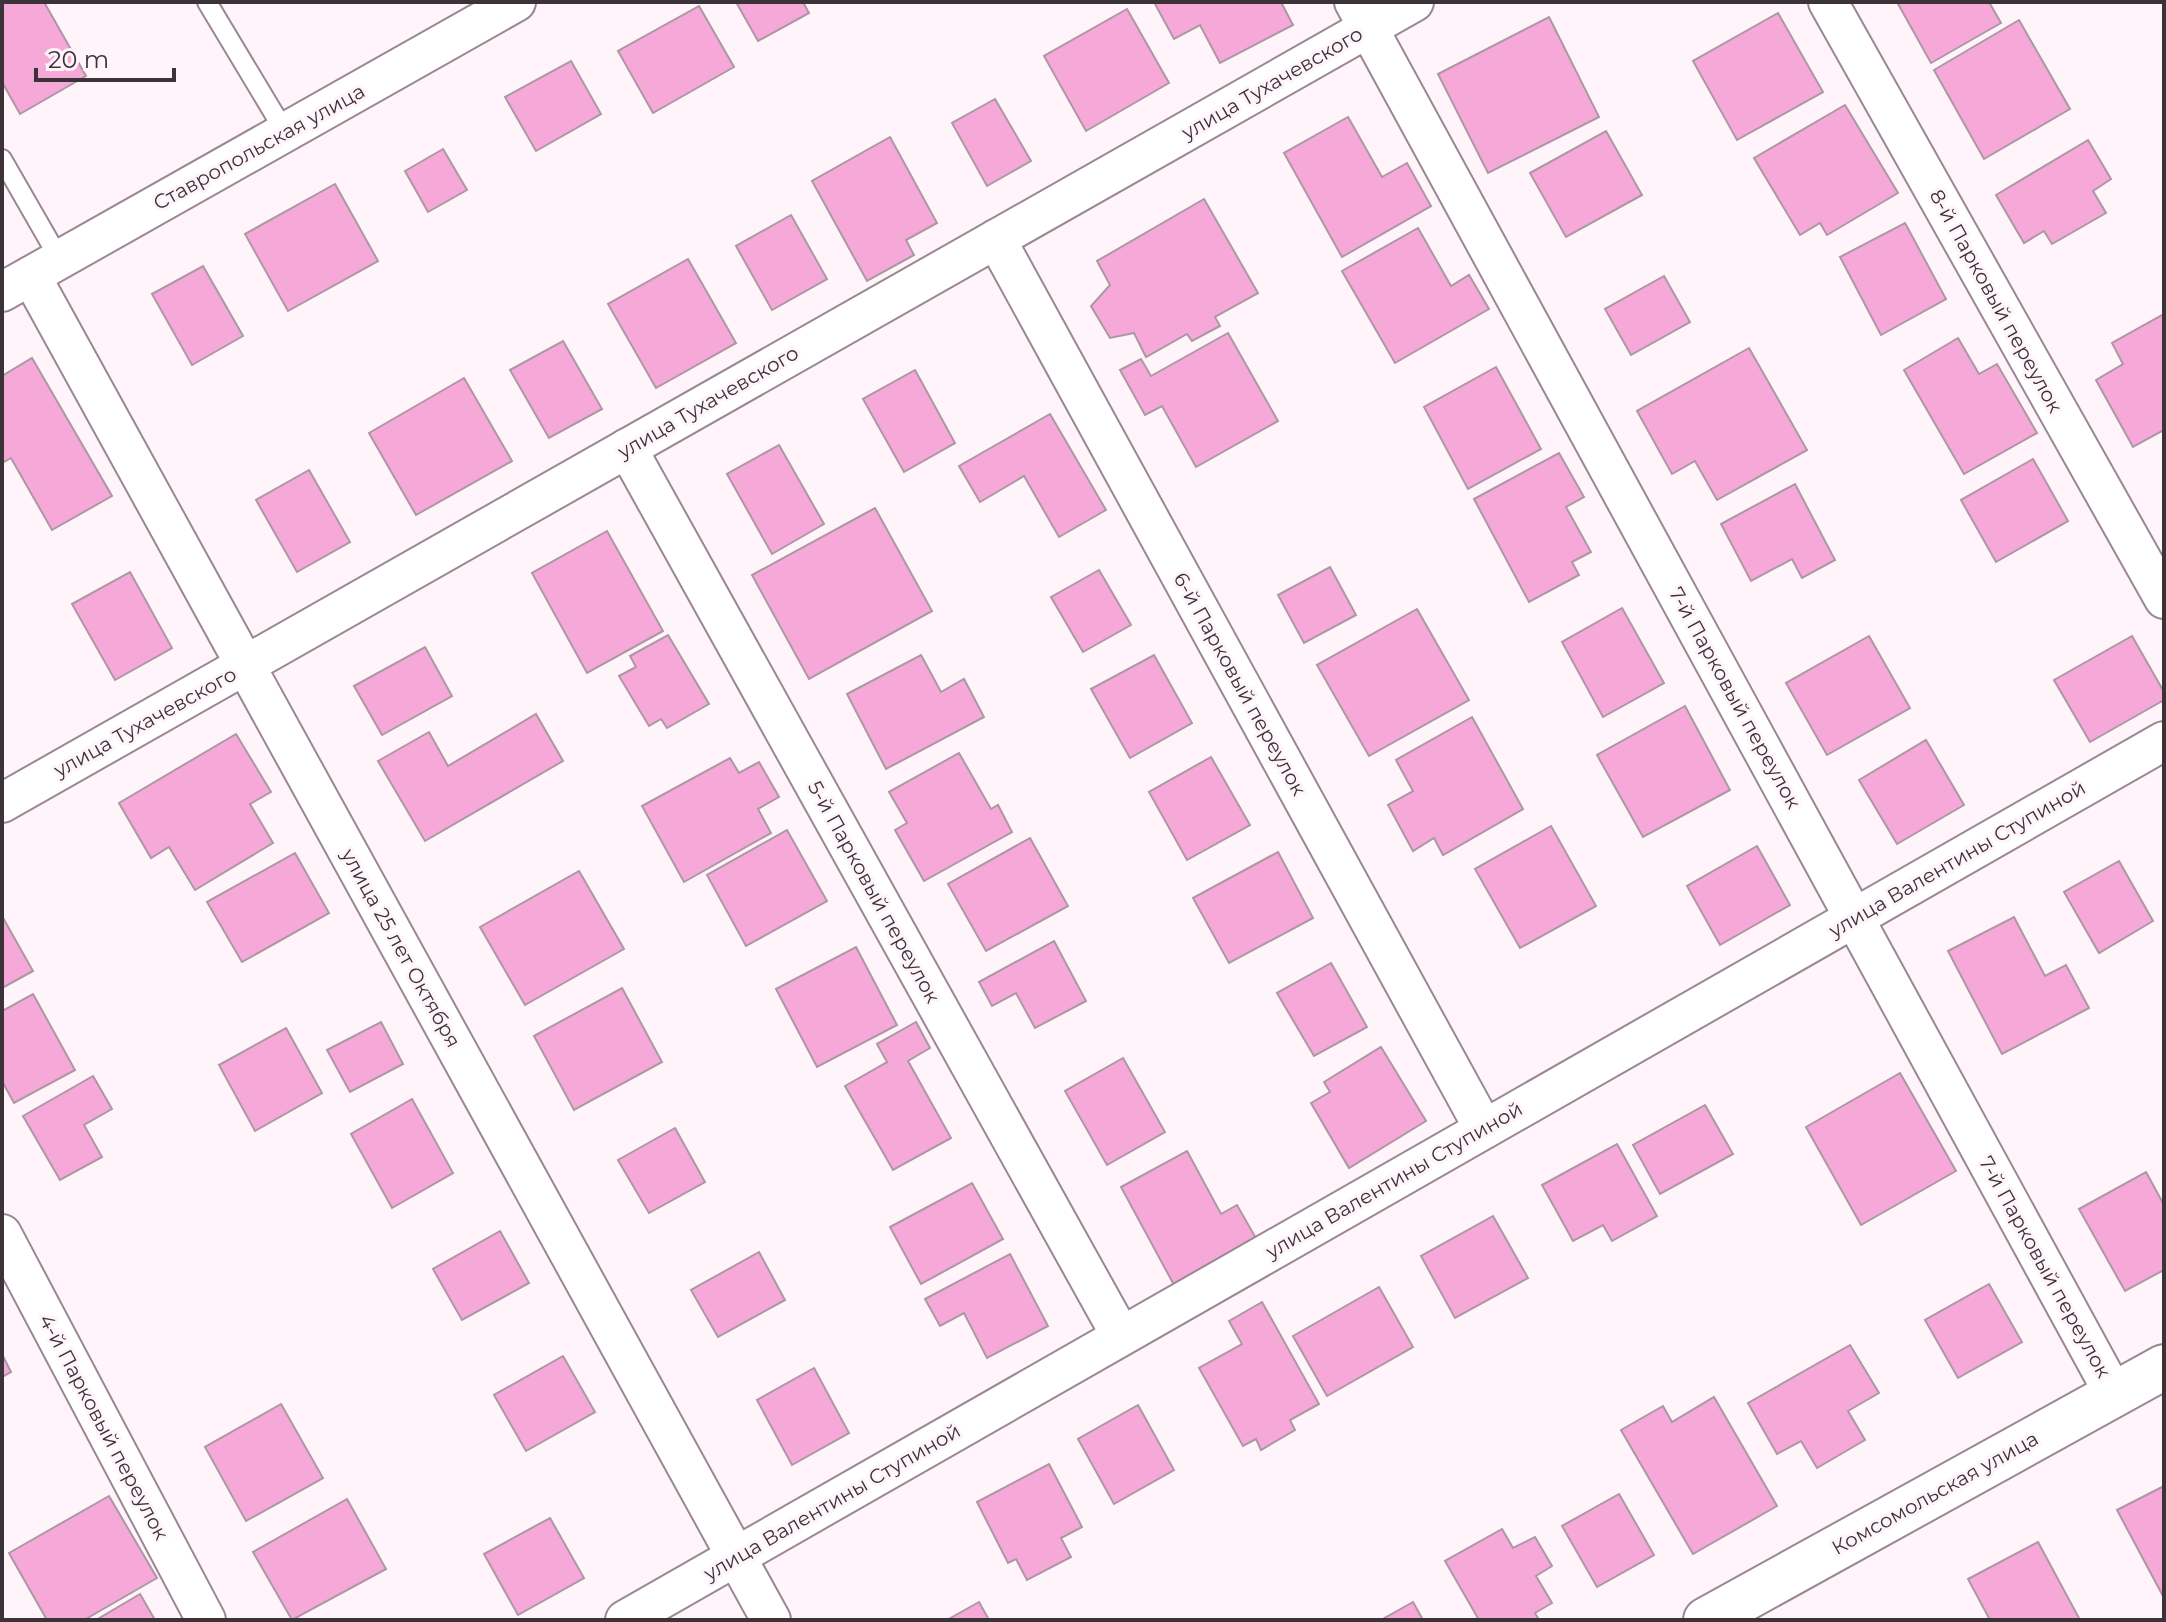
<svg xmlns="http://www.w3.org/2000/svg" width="2166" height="1622" viewBox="0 0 2166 1622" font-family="Montserrat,sans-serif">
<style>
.building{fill:#f6a9d9;stroke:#ac97a3;stroke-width:2}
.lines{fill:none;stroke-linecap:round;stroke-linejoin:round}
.service-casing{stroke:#9b8793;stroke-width:22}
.minor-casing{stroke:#9b8793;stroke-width:42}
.primary-casing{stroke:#9b8793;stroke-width:48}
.service{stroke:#fff;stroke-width:18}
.minor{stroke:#fff;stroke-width:38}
.primary{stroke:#fff;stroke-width:44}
.labels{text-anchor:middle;stroke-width:6;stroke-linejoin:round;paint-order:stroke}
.street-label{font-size:20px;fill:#3c3338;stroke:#fef4fa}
</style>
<rect width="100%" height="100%" fill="#fef4fa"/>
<g class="building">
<path d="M2,2H44L86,76L20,114L2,82Z"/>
<path d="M736,2H803L809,13L758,41Z"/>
<path d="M1154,2H1281L1293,25L1220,63L1200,25L1174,39Z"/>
<path d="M1897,2H1989L2001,23L1931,63Z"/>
<path d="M699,6L734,67L653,113L618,51Z"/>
<path d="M1127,9L1169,83L1086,131L1044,56Z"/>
<path d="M1778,13L1823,92L1737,140L1693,61Z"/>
<path d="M1549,17L1599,117L1488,173L1438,74Z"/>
<path d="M2019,20L2070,109L1984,159L1934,70Z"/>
<path d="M571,61L601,114L536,151L505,97Z"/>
<path d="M995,99L1031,161L987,186L952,123Z"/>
<path d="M1845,105L1898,193L1827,235L1820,223L1800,235L1754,158Z"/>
<path d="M1348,117L1382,177L1407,163L1431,206L1342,257L1284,153Z"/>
<path d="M1606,131L1642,195L1566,237L1530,173Z"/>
<path d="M890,137L937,223L906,240L914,255L867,281L812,181Z"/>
<path d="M2088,140L2111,179L2093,191L2106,213L2052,244L2044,231L2024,243L1996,195Z"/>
<path d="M443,149L467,190L428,212L405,171Z"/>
<path d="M335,184L378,261L288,311L245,234Z"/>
<path d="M1204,199L1258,293L1215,317L1220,326L1192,341L1187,334L1146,357L1134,333L1110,338L1091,306L1110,285L1097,261Z"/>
<path d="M791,215L827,279L772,310L736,246Z"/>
<path d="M1905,223L1946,299L1881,335L1840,257Z"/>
<path d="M1418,228L1451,286L1469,275L1489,309L1395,363L1342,271Z"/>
<path d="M688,259L736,343L656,388L608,304Z"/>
<path d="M203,266L243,336L192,365L152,294Z"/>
<path d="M1664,276L1690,322L1631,355L1605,309Z"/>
<path d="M2164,314V430L2133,447L2096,380L2123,364L2112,343Z"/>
<path d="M1228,333L1278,421L1196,467L1162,406L1145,415L1120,370L1141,359L1151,376Z"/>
<path d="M1958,338L1979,374L1997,364L2037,433L1964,474L1904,370Z"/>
<path d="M563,341L602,409L549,438L510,370Z"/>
<path d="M1749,348L1807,450L1717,500L1695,461L1672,474L1637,411Z"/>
<path d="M32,358L112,496L52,530L11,458L2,463V376Z"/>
<path d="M1496,367L1541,449L1468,489L1424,407Z"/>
<path d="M915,370L955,443L904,472L863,399Z"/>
<path d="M464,378L512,461L416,515L369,433Z"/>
<path d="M1050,414L1106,510L1059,537L1024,476L980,502L959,466Z"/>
<path d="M779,445L824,524L772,554L727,474Z"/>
<path d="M1559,453L1584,497L1566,507L1591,552L1572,562L1579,575L1529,602L1474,499Z"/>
<path d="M2033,459L2068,521L1996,562L1961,500Z"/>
<path d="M309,470L350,542L297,572L256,500Z"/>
<path d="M1795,484L1835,560L1802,578L1792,559L1751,581L1721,524Z"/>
<path d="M875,508L932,611L809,679L752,575Z"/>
<path d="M607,531L663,631L587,673L532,573Z"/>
<path d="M1330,567L1356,615L1304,643L1278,595Z"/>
<path d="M1099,570L1131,625L1083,652L1051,597Z"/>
<path d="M130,572L172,648L115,680L72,604Z"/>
<path d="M1622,608L1664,683L1603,717L1562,642Z"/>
<path d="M1417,609L1469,700L1369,756L1317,665Z"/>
<path d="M668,635L709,704L667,728L661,719L649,726L619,676L636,667L630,656Z"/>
<path d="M1869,636L1910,708L1827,755L1786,683Z"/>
<path d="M2132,636L2164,692V700L2090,742L2054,680Z"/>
<path d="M425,647L452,696L382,735L354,686Z"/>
<path d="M921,655L941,692L964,679L984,717L886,769L847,694Z"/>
<path d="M1154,655L1192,723L1130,758L1091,689Z"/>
<path d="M1685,706L1730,790L1643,837L1597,755Z"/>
<path d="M536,714L563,761L425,841L378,761L429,732L448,766Z"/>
<path d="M1472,717L1523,809L1443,855L1434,838L1413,851L1388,805L1413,791L1396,760Z"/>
<path d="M236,734L271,792L250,804L273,843L195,890L169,847L151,858L119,803Z"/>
<path d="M1926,740L1964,805L1897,844L1859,780Z"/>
<path d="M959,753L991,809L998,805L1012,832L924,881L895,830L907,823L889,792Z"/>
<path d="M1211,757L1250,825L1187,860L1149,792Z"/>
<path d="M730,758L739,773L759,762L779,797L758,809L771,833L684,882L642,806Z"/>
<path d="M1551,826L1596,906L1520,948L1475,869Z"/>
<path d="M787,830L827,901L746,946L707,875Z"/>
<path d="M1030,838L1068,906L986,951L948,884Z"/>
<path d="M1757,846L1790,905L1720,945L1687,886Z"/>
<path d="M1278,852L1313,918L1229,963L1193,898Z"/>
<path d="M295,853L329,913L242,962L207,902Z"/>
<path d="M2119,861L2153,921L2099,953L2064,892Z"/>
<path d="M579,871L624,949L525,1005L480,927Z"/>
<path d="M2,916L33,971L2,988Z"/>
<path d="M2014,917L2045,976L2066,965L2089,1008L2002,1054L1948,951Z"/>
<path d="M1054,941L1086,1001L1035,1028L1016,993L992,1006L979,982Z"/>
<path d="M856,947L897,1025L817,1067L776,989Z"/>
<path d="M1331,963L1367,1027L1314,1056L1277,993Z"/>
<path d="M622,988L662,1062L574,1110L534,1036Z"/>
<path d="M33,994L75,1070L14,1103L2,1081V1011Z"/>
<path d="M381,1022L403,1064L350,1092L327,1050Z"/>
<path d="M916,1022L930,1048L908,1061L951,1138L893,1170L845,1086L887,1062L877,1044Z"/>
<path d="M286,1028L322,1093L255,1131L219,1065Z"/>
<path d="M1381,1047L1426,1121L1349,1168L1311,1103L1330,1092L1324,1082Z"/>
<path d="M1123,1058L1165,1132L1107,1165L1065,1091Z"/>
<path d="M1900,1073L1956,1171L1861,1225L1806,1127Z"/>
<path d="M93,1076L112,1109L84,1125L102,1157L60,1180L23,1116Z"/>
<path d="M412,1099L453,1173L392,1208L351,1134Z"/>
<path d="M1705,1105L1733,1154L1660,1194L1633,1145Z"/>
<path d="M675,1128L705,1182L649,1213L618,1160Z"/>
<path d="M1617,1144L1657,1216L1612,1241L1603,1225L1573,1241L1542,1185Z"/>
<path d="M1187,1151L1221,1214L1237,1205L1257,1240L1174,1285L1121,1187Z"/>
<path d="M2146,1172L2164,1205V1270L2125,1291L2079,1209Z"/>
<path d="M972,1183L1003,1239L921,1284L890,1227Z"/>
<path d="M1493,1216L1528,1278L1455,1318L1421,1256Z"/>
<path d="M500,1231L529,1283L462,1320L433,1269Z"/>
<path d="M759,1252L785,1300L718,1337L691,1290Z"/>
<path d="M1010,1254L1048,1326L987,1358L964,1313L940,1326L925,1299Z"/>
<path d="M1989,1284L2022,1342L1958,1378L1925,1320Z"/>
<path d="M1379,1287L1413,1347L1327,1396L1293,1336Z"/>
<path d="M1262,1302L1319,1404L1290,1420L1295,1430L1261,1450L1256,1439L1243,1446L1199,1368L1242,1344L1229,1321Z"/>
<path d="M1850,1345L1879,1393L1848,1411L1865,1440L1817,1468L1801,1441L1777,1454L1748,1403Z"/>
<path d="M2,1354L11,1372L2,1377Z"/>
<path d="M563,1356L595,1412L526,1451L494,1395Z"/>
<path d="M814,1368L849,1433L792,1465L757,1400Z"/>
<path d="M1714,1397L1777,1506L1693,1554L1621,1430L1663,1406L1672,1422Z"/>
<path d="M281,1404L323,1478L246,1521L205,1447Z"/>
<path d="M1138,1405L1174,1470L1114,1504L1078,1439Z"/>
<path d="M1049,1464L1082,1527L1061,1538L1071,1557L1027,1580L1016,1559L1008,1563L977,1502Z"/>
<path d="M2164,1486V1598L2117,1510Z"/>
<path d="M1619,1494L1654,1555L1597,1587L1562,1526Z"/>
<path d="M109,1496L157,1578L84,1620H47L9,1553Z"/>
<path d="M347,1499L386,1569L292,1620L253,1552Z"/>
<path d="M550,1518L584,1578L518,1615L484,1554Z"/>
<path d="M1502,1529L1513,1548L1535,1537L1552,1566L1536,1576L1552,1603L1535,1613L1539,1620H1479L1445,1561Z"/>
<path d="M2038,1542L2080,1620H1990L1968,1579Z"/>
<path d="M140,1594L155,1620H96Z"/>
<path d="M979,1602L989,1620H947Z"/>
<path d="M1413,1602L1423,1620H1381Z"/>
</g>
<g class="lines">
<g class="service-casing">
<g id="service">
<path d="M207,2L285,132"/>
<path d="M2,159L60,260"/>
</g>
</g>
<g class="minor-casing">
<g id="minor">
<path d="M1354,2L2114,1394"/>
<path d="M1828,2L2164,599"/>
<path d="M996,239L1484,1129"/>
<path d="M31,276L771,1620"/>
<path d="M2,292L516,2"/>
<path d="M627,448L1121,1336"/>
<path d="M2,803L1414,2"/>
<path d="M2,1234L206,1620"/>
<path d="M625,1620L2164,741"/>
</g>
</g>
<g class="primary-casing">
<path id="primary" d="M1706,1620L2164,1367"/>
</g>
<use href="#service" class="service"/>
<use href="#minor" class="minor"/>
<use href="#primary" class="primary"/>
</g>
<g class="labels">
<g class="street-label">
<text transform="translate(1272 83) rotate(-30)" y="7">улица Тухачевского</text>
<text transform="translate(259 147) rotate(-29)" y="7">Ставропольская улица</text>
<text transform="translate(1996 301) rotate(61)" y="7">8-й Парковый переулок</text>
<text transform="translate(708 402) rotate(-30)" y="7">улица Тухачевского</text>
<text transform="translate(1240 684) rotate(61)" y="7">6-й Парковый переулок</text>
<text transform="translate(1735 698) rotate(61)" y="7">7-й Парковый переулок</text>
<text transform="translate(145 722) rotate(-29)" y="7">улица Тухачевского</text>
<text transform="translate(1957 859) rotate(-30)" y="7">улица Валентины Ступиной</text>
<text transform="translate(874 892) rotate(61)" y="7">5-й Парковый переулок</text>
<text transform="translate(401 948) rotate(61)" y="7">улица 25 лет Октября</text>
<text transform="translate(1394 1180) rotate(-30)" y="7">улица Валентины Ступиной</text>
<text transform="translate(2045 1267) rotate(61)" y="7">7-й Парковый переулок</text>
<text transform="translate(104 1427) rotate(62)" y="7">4-й Парковый переулок</text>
<text transform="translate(1935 1493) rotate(-29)" y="7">Комсомольская улица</text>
<text transform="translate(832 1502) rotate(-30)" y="7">улица Валентины Ступиной</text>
</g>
</g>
<rect width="2166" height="1622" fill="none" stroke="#3c3338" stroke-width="8"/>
<path d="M36 68v12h138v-12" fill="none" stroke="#3c3338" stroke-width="4"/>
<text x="48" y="68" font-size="24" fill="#3c3338" stroke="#fef4fa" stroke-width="6" paint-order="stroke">20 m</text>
</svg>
